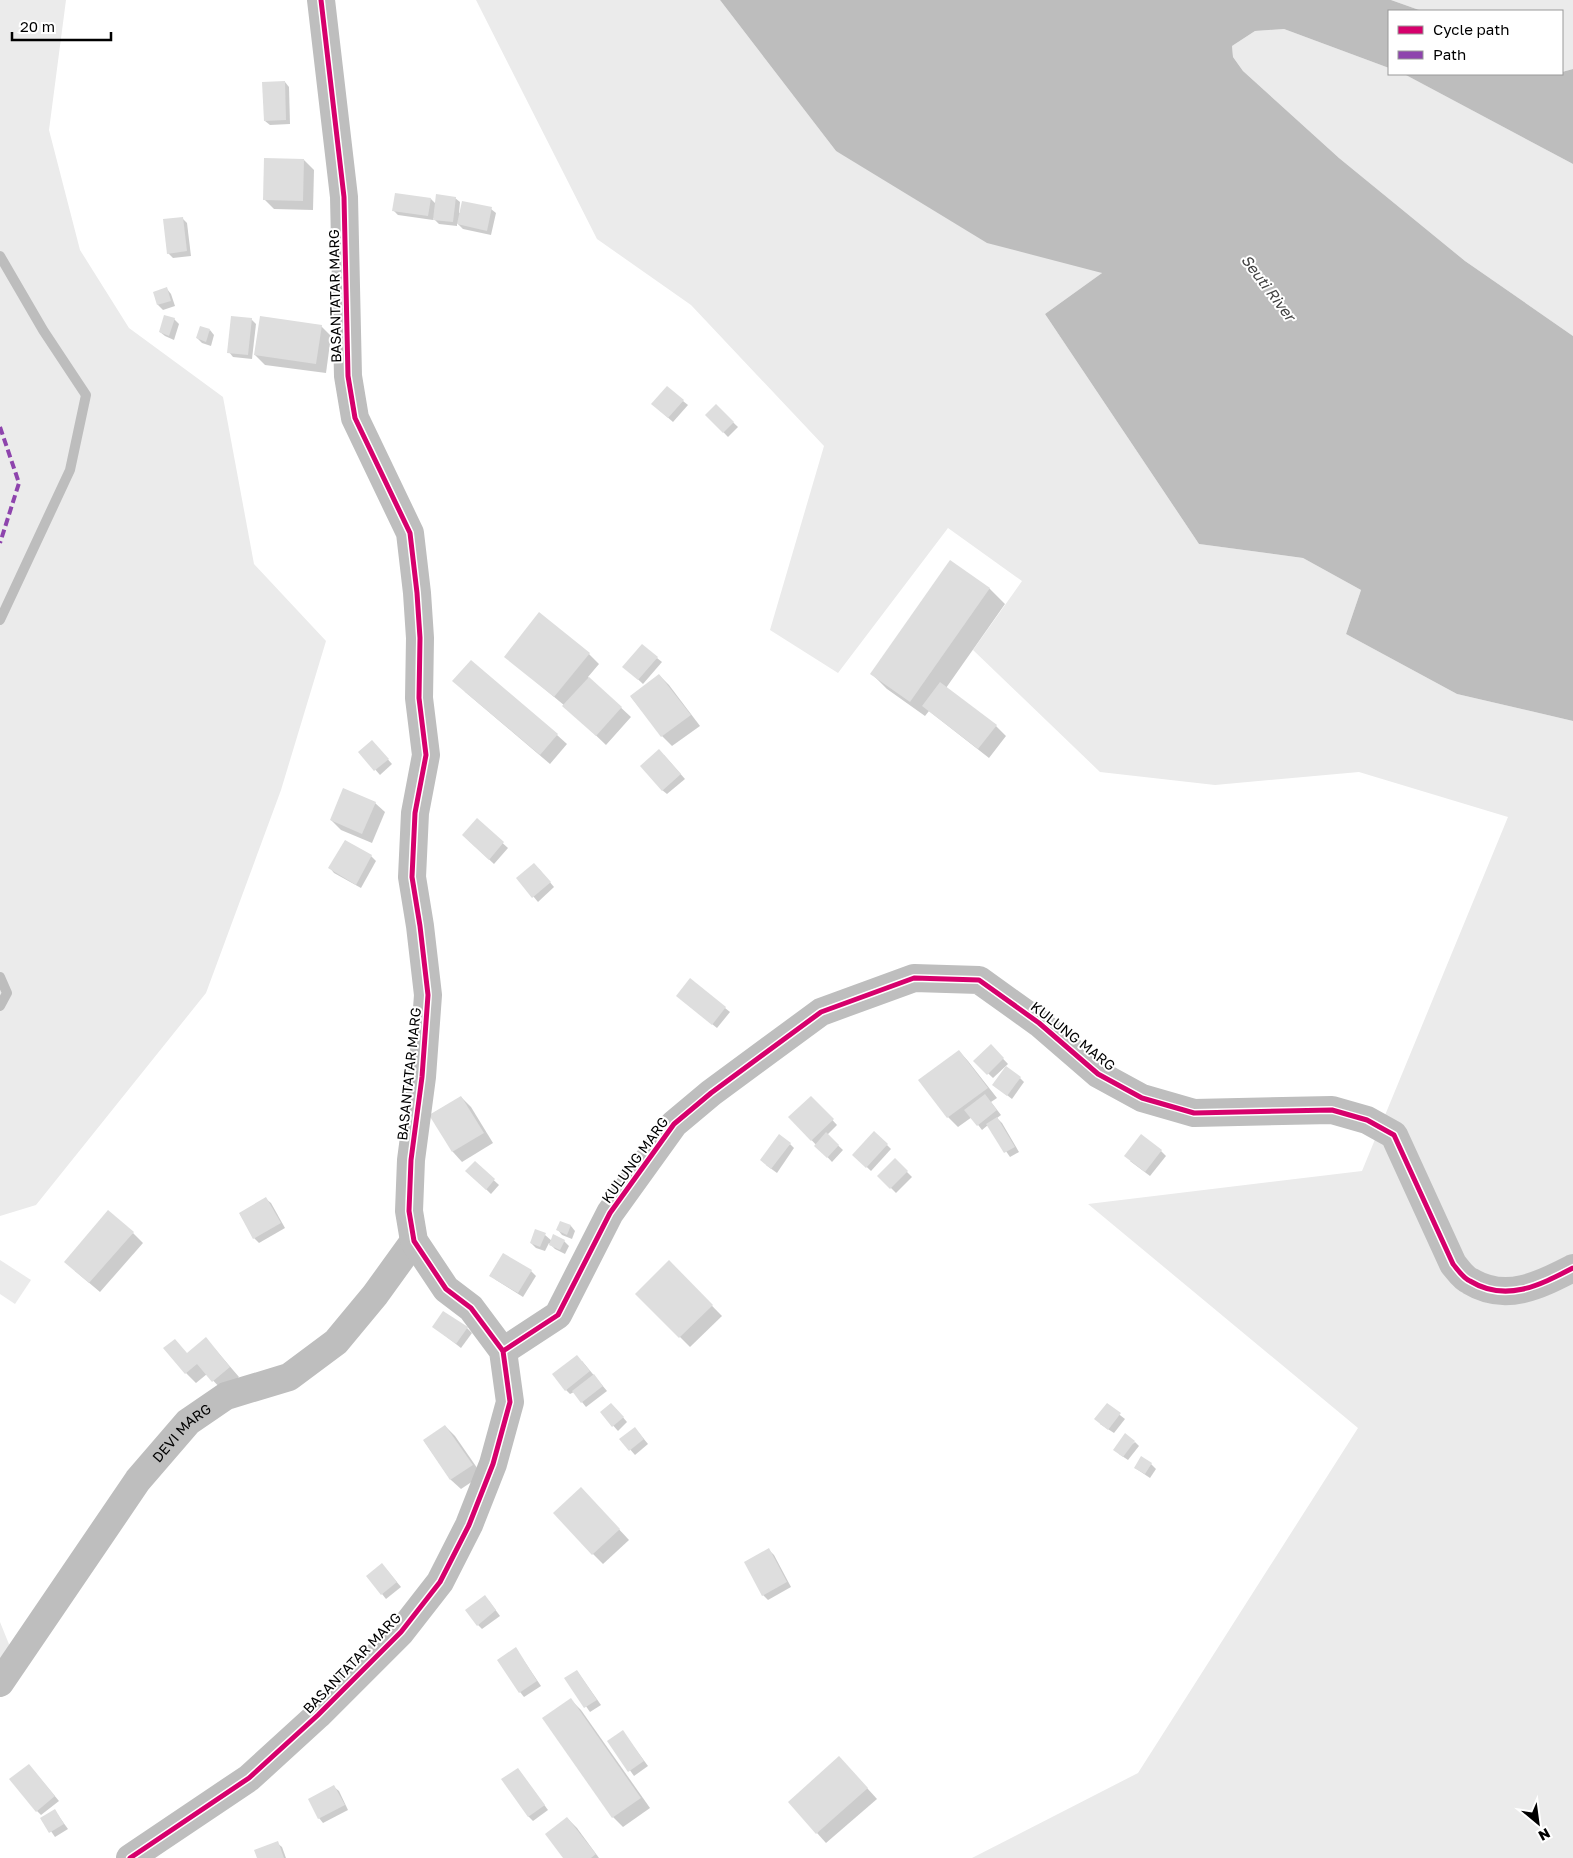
<svg xmlns="http://www.w3.org/2000/svg" width="1573" height="1858" viewBox="0 0 1573 1858" font-family="'Golos Text',sans-serif">
<style>
.green{fill:#ebebeb}
.water{fill:#bdbdbd}
.shadow{fill:#0003}
.lines{fill:none;stroke-linecap:round;stroke-linejoin:round}
.stream{stroke:#bdbdbd;stroke-width:10}
.building{fill:#dedede}
.minor{stroke:#bebebe;stroke-width:28}
.quiet{stroke:#8e44ad;stroke-width:4;stroke-dasharray:8 4;stroke-linecap:butt}
.cycleway-casing{stroke:#fff;stroke-width:8}
.cycleway{stroke:#d6006c;stroke-width:5}
.labels{text-anchor:middle;stroke-width:4;stroke-linejoin:round;paint-order:stroke}
.street-label{font-size:14px;fill:#000;stroke:#fff}
.water-label{font-size:15px;font-style:italic;fill:#424242;stroke:#fff}
</style>
<rect width="100%" height="100%" fill="#fff"/>
<g class="green">
<path d="M0,0H66L49,130L80,250L129,328L223,397L254,564L326,641L281,790L206,993L36,1205L0,1216Z"/>
<path d="M476,0H720L836,151L1102,273L1045,314L1199,544L1303,558L1361,590L1346,634L1457,694L1573,721V1858H972L1138,1773L1358,1428L1088,1204L1362,1171L1508,817L1359,772L1215,785L1100,772L973,650L1022,581L948,528L838,673L770,630L824,446L691,305L597,239Z"/>
<path d="M1391,0H1573V69L1562,72V11H1422Z"/>
<path d="M1284,29L1389,68V74L1406,75L1573,164V336L1465,261L1339,158L1243,71L1233,57L1232,46L1255,31Z"/>
<path d="M0,1260L31,1280L15,1304L0,1294Z"/>
<path d="M0,1622L15,1659L0,1683Z"/>
</g>
<g class="water">
<path d="M720,0H1391L1422,11H1389V68L1284,29L1255,31L1232,46L1233,57L1243,71L1339,158L1465,261L1573,336V721L1457,694L1346,634L1361,590L1303,558L1199,544L1045,314L1102,273L987,243L836,151Z"/>
<path d="M1573,69V164L1404,74H1562V72Z"/>
</g>
<g class="shadow">
<path d="M285,82L289,87L290,124L270,125L265,121Z"/>
<path d="M304,160L314,170L313,210L274,209L264,199Z"/>
<path d="M455,198L460,202L459,213L491,209L496,213L491,235L463,229L457,223V226L439,224L433,218V220L398,215L393,210L431,199L436,204Z"/>
<path d="M182,218L187,223L191,256L173,258L168,253Z"/>
<path d="M167,289L171,294L175,306L163,310L158,305L155,293Z"/>
<path d="M174,319L179,324L174,340L165,336L160,332Z"/>
<path d="M251,319L256,324L252,359L233,357L229,352Z"/>
<path d="M321,326L331,336L326,373L265,365L255,355Z"/>
<path d="M210,330L214,335L211,346L202,343L197,338Z"/>
<path d="M683,401L688,405L673,422L657,408Z"/>
<path d="M716,406L738,427L728,437L707,415Z"/>
<path d="M950,562L990,589L1005,604L946,688L996,726L1006,736L989,758L929,711L925,716L887,689L872,674Z"/>
<path d="M589,654L599,664L588,677L631,717L606,745L565,706L505,656Z"/>
<path d="M657,658L662,662L643,684L629,671Z"/>
<path d="M659,675L669,685L700,726L672,746L662,736L631,697Z"/>
<path d="M464,691L557,735L567,744L550,764Z"/>
<path d="M376,746L392,764L380,775L360,752Z"/>
<path d="M664,755L685,779L667,794L662,790Z"/>
<path d="M375,803L385,812L372,843L341,830L331,820Z"/>
<path d="M477,820L508,848L494,864L468,840Z"/>
<path d="M345,841L371,856L376,861L361,888L334,873L330,868Z"/>
<path d="M539,869L554,887L538,902L518,878Z"/>
<path d="M682,1000L725,1008L730,1012L717,1028Z"/>
<path d="M991,1046L1008,1064L993,1078L975,1061Z"/>
<path d="M959,1051L968,1061L997,1098L991,1102L1001,1115L997,1118L1002,1123L1019,1152L1010,1157L988,1125L982,1130L972,1117L958,1127L948,1117L920,1080Z"/>
<path d="M1020,1078L1024,1082L1012,1099L999,1089Z"/>
<path d="M461,1097L471,1107L493,1143L462,1162L453,1152L430,1115Z"/>
<path d="M811,1097L837,1125L827,1135L843,1150L832,1162L790,1117Z"/>
<path d="M790,1144L794,1148L777,1173L766,1165Z"/>
<path d="M887,1145L891,1149L871,1171L854,1155Z"/>
<path d="M1161,1151L1166,1156L1150,1176L1130,1161Z"/>
<path d="M895,1160L912,1177L896,1193L879,1176Z"/>
<path d="M475,1163L499,1185L491,1194L467,1171Z"/>
<path d="M266,1199L271,1203L285,1228L259,1243L254,1238L240,1214Z"/>
<path d="M561,1222L571,1226L575,1231L572,1239L562,1235L558,1230Z"/>
<path d="M536,1231L545,1235L552,1241H564L569,1246L565,1254L555,1249L549,1243L545,1251L536,1248L531,1243Z"/>
<path d="M133,1233L143,1243L100,1292L75,1271Z"/>
<path d="M669,1262L722,1316L690,1347L637,1294Z"/>
<path d="M531,1271L536,1276L523,1297L496,1280L491,1275Z"/>
<path d="M434,1327L467,1328L472,1333L461,1348Z"/>
<path d="M215,1349L239,1377L223,1391L207,1374L196,1383L186,1373L187,1354Z"/>
<path d="M582,1361L607,1391L586,1407L574,1392L570,1394L566,1390Z"/>
<path d="M1107,1405L1125,1419L1114,1433L1100,1424Z"/>
<path d="M616,1409L627,1422L618,1431L601,1412Z"/>
<path d="M445,1426L455,1436L482,1475L461,1489L451,1480L424,1441Z"/>
<path d="M639,1433L648,1444L635,1455L621,1439Z"/>
<path d="M1135,1442L1139,1446L1128,1460L1119,1454Z"/>
<path d="M1151,1464L1156,1469L1150,1478L1135,1468Z"/>
<path d="M591,1499L629,1540L603,1564L593,1554Z"/>
<path d="M769,1550L774,1555L791,1587L768,1600L763,1595Z"/>
<path d="M387,1570L401,1587L386,1599L382,1594Z"/>
<path d="M489,1601L500,1616L482,1629L478,1625Z"/>
<path d="M516,1649L541,1686L524,1697L520,1692Z"/>
<path d="M577,1671L601,1705L590,1712L566,1678Z"/>
<path d="M571,1700L581,1710L650,1808L623,1827L613,1817L544,1718Z"/>
<path d="M623,1732L648,1766L634,1776L609,1741Z"/>
<path d="M849,1768L877,1799L826,1843L817,1833Z"/>
<path d="M518,1769L548,1810L533,1821L528,1816Z"/>
<path d="M33,1770L59,1801L41,1815L37,1811Z"/>
<path d="M334,1787L339,1791L348,1810L323,1823L319,1818Z"/>
<path d="M55,1811L68,1829L55,1837L42,1818Z"/>
<path d="M567,1818L577,1828L599,1858H565Z"/>
<path d="M277,1843L282,1847L286,1858H259Z"/>
</g>
<g class="lines">
<g class="stream">
<path d="M0,256L43,330L86,395L70,470L0,620"/>
<path d="M0,977L7,993L0,1006"/>
</g>
</g>
<g class="building">
<path d="M285,81L286,120L264,121L262,82Z"/>
<path d="M264,158L304,159L303,201L263,200Z"/>
<path d="M395,193L431,198L428,216L392,211Z"/>
<path d="M436,194L456,197L453,222L433,220Z"/>
<path d="M462,201L492,207L487,231L457,224Z"/>
<path d="M183,217L187,251L167,254L163,219Z"/>
<path d="M167,287L171,301L157,305L153,292Z"/>
<path d="M164,315L175,318L169,336L159,332Z"/>
<path d="M231,316L252,318L248,355L227,353Z"/>
<path d="M260,316L322,325L316,364L254,355Z"/>
<path d="M200,326L210,329L206,342L196,338Z"/>
<path d="M667,386L684,400L668,418L651,404Z"/>
<path d="M716,404L734,422L723,433L705,415Z"/>
<path d="M950,560L990,588L910,702L870,674Z"/>
<path d="M539,612L590,653L554,697L504,657Z"/>
<path d="M642,644L658,657L638,680L622,667Z"/>
<path d="M471,660L558,734L540,755L452,681Z"/>
<path d="M659,674L691,715L661,737L630,696Z"/>
<path d="M589,677L622,707L596,736L562,706Z"/>
<path d="M940,682L997,725L978,749L922,706Z"/>
<path d="M372,740L389,759L374,771L358,752Z"/>
<path d="M659,749L681,774L662,791L640,766Z"/>
<path d="M343,788L376,802L362,834L330,820Z"/>
<path d="M477,818L504,842L489,860L462,835Z"/>
<path d="M345,840L372,855L356,885L328,868Z"/>
<path d="M534,863L551,882L532,898L516,878Z"/>
<path d="M690,978L726,1007L712,1025L676,996Z"/>
<path d="M991,1044L1004,1058L987,1075L973,1061Z"/>
<path d="M959,1050L988,1088L947,1118L918,1080Z"/>
<path d="M1006,1066L1021,1077L1007,1096L992,1085Z"/>
<path d="M985,1094L997,1110L977,1126L964,1110Z"/>
<path d="M461,1096L484,1133L452,1152L429,1115Z"/>
<path d="M811,1096L834,1119L811,1141L788,1117Z"/>
<path d="M997,1117L1015,1147L1004,1153L986,1124Z"/>
<path d="M874,1131L888,1144L866,1168L852,1155Z"/>
<path d="M826,1132L839,1145L827,1158L814,1146Z"/>
<path d="M779,1134L791,1143L771,1169L760,1160Z"/>
<path d="M1141,1134L1162,1150L1145,1172L1124,1156Z"/>
<path d="M895,1158L908,1171L890,1189L877,1176Z"/>
<path d="M475,1161L495,1179L486,1190L465,1171Z"/>
<path d="M266,1197L281,1223L253,1239L239,1213Z"/>
<path d="M108,1210L134,1232L89,1283L64,1262Z"/>
<path d="M560,1221L571,1225L567,1235L556,1230Z"/>
<path d="M535,1229L546,1233L540,1247L530,1243Z"/>
<path d="M553,1234L565,1240L560,1250L549,1245Z"/>
<path d="M503,1253L532,1270L518,1293L489,1276Z"/>
<path d="M669,1260L713,1305L679,1338L635,1294Z"/>
<path d="M443,1311L468,1327L456,1344L432,1327Z"/>
<path d="M206,1337L230,1367L212,1382L197,1364L185,1374L163,1348L175,1339L187,1353Z"/>
<path d="M577,1355L590,1371L565,1391L552,1374Z"/>
<path d="M594,1374L603,1386L581,1403L572,1391Z"/>
<path d="M611,1403L624,1417L612,1427L600,1412Z"/>
<path d="M1107,1403L1121,1413L1108,1430L1094,1419Z"/>
<path d="M445,1425L473,1465L450,1480L423,1440Z"/>
<path d="M635,1427L644,1439L629,1451L619,1439Z"/>
<path d="M1125,1433L1135,1441L1123,1457L1113,1450Z"/>
<path d="M1141,1456L1152,1463L1145,1474L1134,1468Z"/>
<path d="M581,1487L620,1529L592,1555L553,1513Z"/>
<path d="M769,1548L787,1582L762,1596L744,1562Z"/>
<path d="M382,1563L397,1582L381,1595L366,1576Z"/>
<path d="M485,1595L496,1610L477,1626L465,1610Z"/>
<path d="M516,1647L537,1681L519,1693L497,1660Z"/>
<path d="M577,1670L597,1700L584,1708L564,1678Z"/>
<path d="M571,1698L641,1798L612,1818L542,1718Z"/>
<path d="M623,1730L644,1761L628,1772L607,1741Z"/>
<path d="M839,1756L868,1788L816,1834L788,1802Z"/>
<path d="M29,1764L55,1796L36,1812L9,1779Z"/>
<path d="M518,1768L545,1805L528,1817L501,1779Z"/>
<path d="M334,1785L345,1805L318,1819L308,1799Z"/>
<path d="M55,1809L64,1824L49,1833L40,1818Z"/>
<path d="M567,1817L596,1854L591,1858H563L545,1834Z"/>
<path d="M278,1841L284,1858H257L254,1850Z"/>
</g>
<g class="lines">
<g class="minor">
<path d="M503,1351L558,1315L610,1213L674,1124L711,1093L821,1012L914,978L979,980L1039,1023L1098,1074L1142,1098L1194,1113L1332,1110L1367,1120L1394,1135L1453,1264C1458,1270 1463,1278 1470,1281C1506,1303 1540,1285 1573,1268"/>
<path id="s1" d="M0,1683L138,1480L188,1422L226,1396L289,1377L336,1342L375,1295L414,1241"/>
<path d="M130,1858L249,1778L318,1715L401,1632L440,1582L469,1525L493,1464L510,1402L503,1351L471,1308L446,1289L414,1241L409,1211L411,1160L422,1077L428,995L420,926L412,877L415,813L426,755L419,698L420,638L417,593L410,533L355,418L348,376L344,197L321,0"/>
</g>
<path class="quiet" d="M0,427L19,483L0,543"/>
<g class="cycleway-casing">
<g id="cycleway">
<path d="M503,1351L558,1315L610,1213L674,1124L711,1093L821,1012L914,978L979,980L1039,1023L1098,1074L1142,1098L1194,1113L1332,1110L1367,1120L1394,1135L1453,1264C1458,1270 1463,1278 1470,1281C1506,1303 1540,1285 1573,1268"/>
<path d="M130,1858L249,1778L318,1715L401,1632L440,1582L469,1525L493,1464L510,1402L503,1351L471,1308L446,1289L414,1241L409,1211L411,1160L422,1077L428,995L420,926L412,877L415,813L426,755L419,698L420,638L417,593L410,533L355,418L348,376L344,197L321,0"/>
</g>
</g>
<use href="#cycleway" class="cycleway"/>
</g>
<g class="labels">
<g class="street-label">
<text transform="translate(335 296) rotate(-91)" y="5">BASANTATAR MARG</text>
<text transform="translate(1073 1036) rotate(38)" y="5">KULUNG MARG</text>
<text transform="translate(409 1074) rotate(-84)" y="5">BASANTATAR MARG</text>
<text transform="translate(635 1160) rotate(-54)" y="5">KULUNG MARG</text>
<text dy="5" stroke="none"><textPath href="#s1" startOffset="310">DEVI MARG</textPath></text>
<text transform="translate(352 1663) rotate(-46)" y="5">BASANTATAR MARG</text>
</g>
<g class="water-label">
<text transform="translate(1268 288) rotate(53)" y="5">Seuti River</text>
</g>
</g>
<rect x="1388" y="10" width="175" height="65" fill="#ffffff" stroke="#999999"/>
<rect x="1398" y="26" width="25" height="8" fill="#d6006c" stroke="#999999"/>
<text x="1433" y="35" font-size="15" fill="#000000">Cycle path</text>
<rect x="1398" y="51" width="25" height="8" fill="#8e44ad" stroke="#999999"/>
<text x="1433" y="60" font-size="15" fill="#000000">Path</text>
<g transform="translate(1538 1823) rotate(151)" stroke="#ffffff" stroke-width="4" paint-order="stroke">
<path d="M0-4L9 19L0 12L-9 19Z" fill="#000000"/>
<text y="-8" font-size="14" font-weight="bold" text-anchor="middle" fill="#000000">N</text>
</g>
<path d="M12 32v8h99v-8" fill="none" stroke="#000000" stroke-width="2.5"/>
<text x="20" y="32" font-size="15" fill="#000000" stroke="#ffffff" stroke-width="4" paint-order="stroke">20 m</text>
</svg>
